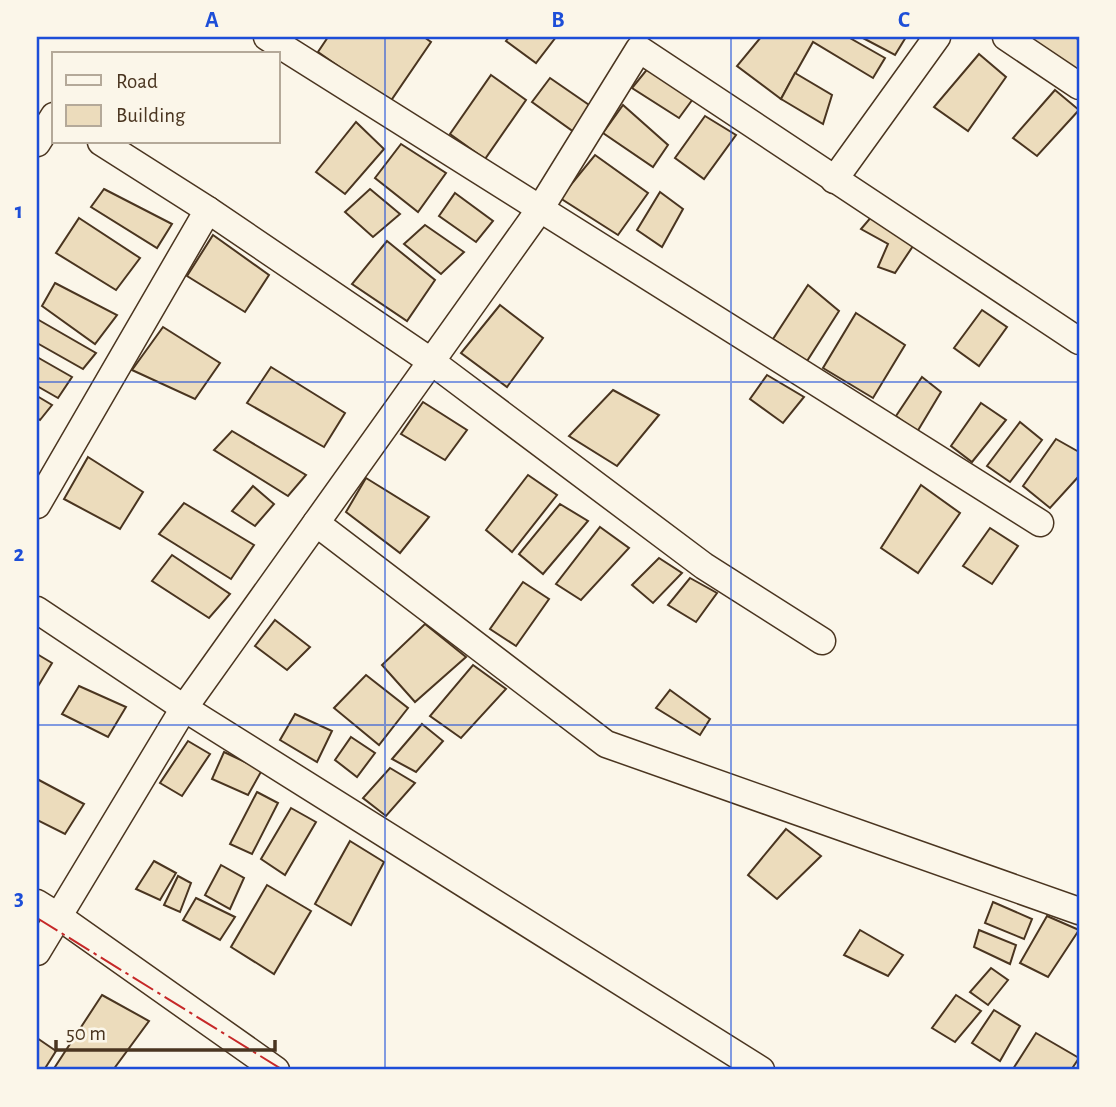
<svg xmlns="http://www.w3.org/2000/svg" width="1116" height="1107" viewBox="0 0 1116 1107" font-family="'Alegreya Sans',sans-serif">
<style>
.building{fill:#ecdcbc;stroke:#4a3520;stroke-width:2}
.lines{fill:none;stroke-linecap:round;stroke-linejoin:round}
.minor-casing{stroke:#4a3520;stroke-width:29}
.minor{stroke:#fbf6e9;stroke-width:26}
.power{stroke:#c62828;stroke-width:2;stroke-dasharray:24 5 3.5 5;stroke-linecap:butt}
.grid{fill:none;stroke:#1d4ed8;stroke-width:2;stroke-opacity:0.55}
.neatline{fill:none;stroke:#1d4ed8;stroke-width:2.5}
.grid-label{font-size:23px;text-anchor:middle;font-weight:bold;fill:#1d4ed8}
</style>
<rect width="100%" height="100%" fill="#fbf6e9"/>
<g class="building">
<path d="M328,37H424L431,42L390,102L318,52Z"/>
<path d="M509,37H556L536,63L506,41Z"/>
<path d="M761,37H848L885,58L873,78L813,42L781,99L737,66Z"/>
<path d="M861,37H906L895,55Z"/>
<path d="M1020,37H1075L1079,40V76Z"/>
<path d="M979,54L1006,77L968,131L934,107Z"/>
<path d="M653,62L698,92L679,118L632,88Z"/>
<path d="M795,73L832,95L823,124L781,99Z"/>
<path d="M491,75L526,100L485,159L450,134Z"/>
<path d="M550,78L592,107L574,132L532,102Z"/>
<path d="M1055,90L1079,110L1037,156L1013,138Z"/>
<path d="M623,105L668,145L653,167L603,133Z"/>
<path d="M705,116L736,135L704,179L675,158Z"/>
<path d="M356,122L384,149L345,194L316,172Z"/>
<path d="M401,144L446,173L418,212L375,178Z"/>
<path d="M595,155L648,193L618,235L560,198Z"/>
<path d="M104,189L172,224L157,248L91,207Z"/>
<path d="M370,189L400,214L373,237L345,212Z"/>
<path d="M660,192L683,209L662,247L637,230Z"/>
<path d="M455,193L493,221L476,242L439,216Z"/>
<path d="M872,216L915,243L895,273L878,267L888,244L861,229Z"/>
<path d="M79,218L140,258L116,290L56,253Z"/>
<path d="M425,225L464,252L441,274L404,244Z"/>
<path d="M213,235L269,275L245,312L187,276Z"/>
<path d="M387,241L435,280L407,321L352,284Z"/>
<path d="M55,283L117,315L95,344L42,306Z"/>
<path d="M808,285L839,311L807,361L773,339Z"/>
<path d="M500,305L543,338L507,387L461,353Z"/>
<path d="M982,310L1007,327L979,366L954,348Z"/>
<path d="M856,313L905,345L873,398L823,368Z"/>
<path d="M37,319L96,353L83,369L37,343Z"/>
<path d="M163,327L220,363L195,399L132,370Z"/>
<path d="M37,357L72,377L58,398L37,386Z"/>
<path d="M271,367L345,413L324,447L247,403Z"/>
<path d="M767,375L804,397L783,423L750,399Z"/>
<path d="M922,377L941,392L917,432L896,416Z"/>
<path d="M613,390L659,415L617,466L569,436Z"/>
<path d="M37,396L52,405L40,420L37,418Z"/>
<path d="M423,402L467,430L445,460L401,434Z"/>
<path d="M981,403L1006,420L972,462L951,446Z"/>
<path d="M1020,422L1042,440L1010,482L987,466Z"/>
<path d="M232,431L306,475L288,496L214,450Z"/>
<path d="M1056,439L1079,452V476L1050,508L1023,486Z"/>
<path d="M88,457L143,492L120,529L64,499Z"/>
<path d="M528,475L557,495L512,552L486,530Z"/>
<path d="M366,478L429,517L400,553L346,512Z"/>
<path d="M921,485L960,513L918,573L881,548Z"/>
<path d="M253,486L274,504L255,526L232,511Z"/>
<path d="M184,503L254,545L231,579L159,534Z"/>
<path d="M560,504L588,521L543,574L519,554Z"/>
<path d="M600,527L629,548L581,600L556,584Z"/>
<path d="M990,528L1018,546L992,584L963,566Z"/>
<path d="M172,555L230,594L209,618L152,581Z"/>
<path d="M659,558L682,573L653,603L632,585Z"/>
<path d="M690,578L717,593L696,622L668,605Z"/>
<path d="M523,582L549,599L516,646L490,629Z"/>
<path d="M275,620L310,647L287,670L255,646Z"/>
<path d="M425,624L466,657L415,702L382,665Z"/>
<path d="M37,654L52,663L37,688Z"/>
<path d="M473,665L506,689L461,738L430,716Z"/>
<path d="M366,675L408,708L379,745L334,708Z"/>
<path d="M79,686L126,707L108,737L62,714Z"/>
<path d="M670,690L710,719L700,735L656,708Z"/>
<path d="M295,714L332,731L317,762L280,740Z"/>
<path d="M422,724L443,741L416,772L392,759Z"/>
<path d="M351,737L375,753L357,777L335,760Z"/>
<path d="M188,741L210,754L182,796L160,783Z"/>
<path d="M224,752L262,770L248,795L212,779Z"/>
<path d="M390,768L415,783L386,816L363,798Z"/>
<path d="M37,779L84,804L65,834L37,820Z"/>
<path d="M257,792L278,803L252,854L230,844Z"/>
<path d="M291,808L316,822L285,875L261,859Z"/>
<path d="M786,829L821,856L777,899L748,875Z"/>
<path d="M350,841L384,862L351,925L315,904Z"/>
<path d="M154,861L176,873L160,900L136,889Z"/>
<path d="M221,865L244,878L230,909L205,895Z"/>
<path d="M178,876L191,883L180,912L164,905Z"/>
<path d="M267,885L311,911L274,974L231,947Z"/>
<path d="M196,898L235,917L220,940L183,920Z"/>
<path d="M993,902L1032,919L1024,939L985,923Z"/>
<path d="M1047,916L1079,930L1048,977L1020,963Z"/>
<path d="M860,930L903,955L888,976L844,955Z"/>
<path d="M979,930L1016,945L1010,964L974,947Z"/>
<path d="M991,968L1008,980L988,1005L970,992Z"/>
<path d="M102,995L149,1021L113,1070H53Z"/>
<path d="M956,995L981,1011L955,1042L932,1028Z"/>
<path d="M994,1010L1020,1026L1000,1061L972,1043Z"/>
<path d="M1036,1033L1079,1058L1071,1070L1013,1069Z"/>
<path d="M37,1038L56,1051L44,1070H37Z"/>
</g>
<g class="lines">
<g class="minor-casing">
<g id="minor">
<path d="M267,37L1040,523"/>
<path d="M1006,37L1079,86"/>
<path d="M101,142L208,210L432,362L704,566L822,641"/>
<path d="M37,143L54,116"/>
<path d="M834,180L937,37"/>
<path d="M37,505L208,210"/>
<path d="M316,523L606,744L1079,911"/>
<path d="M37,610L184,708L761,1070"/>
<path d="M37,903L58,916L276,1070"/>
<path d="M37,952L184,708L540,209L639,49L1079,341"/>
</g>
</g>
<use href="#minor" class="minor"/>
<path class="power" d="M37,918L283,1070"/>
</g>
<path class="grid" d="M385,37V1070M731,37V1070M37,382H1079M37,725H1079"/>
<rect width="1116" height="1107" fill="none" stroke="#fbf6e9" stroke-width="77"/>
<rect x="52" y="52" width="228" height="91" fill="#fbf6e9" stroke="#b4a999" stroke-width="2"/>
<rect x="66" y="75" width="35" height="10" fill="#fbf6e9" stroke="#b4a999" stroke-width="2"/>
<text x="116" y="88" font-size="21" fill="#4a3520">Road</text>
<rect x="66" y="105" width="35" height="21" fill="#ecdcbc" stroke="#b4a999" stroke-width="2"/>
<text x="116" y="122" font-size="21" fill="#4a3520">Building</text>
<path d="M56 1040v10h219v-10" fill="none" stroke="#4a3520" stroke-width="3.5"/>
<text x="66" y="1040" font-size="21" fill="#4a3520" stroke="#fbf6e9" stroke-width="5" paint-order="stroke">50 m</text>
<rect x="38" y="38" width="1040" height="1030" class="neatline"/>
<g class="grid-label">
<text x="212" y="27">A</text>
<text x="558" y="27">B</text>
<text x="904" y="27">C</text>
<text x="19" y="218">1</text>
<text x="19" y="561">2</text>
<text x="19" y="905">3</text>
</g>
</svg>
